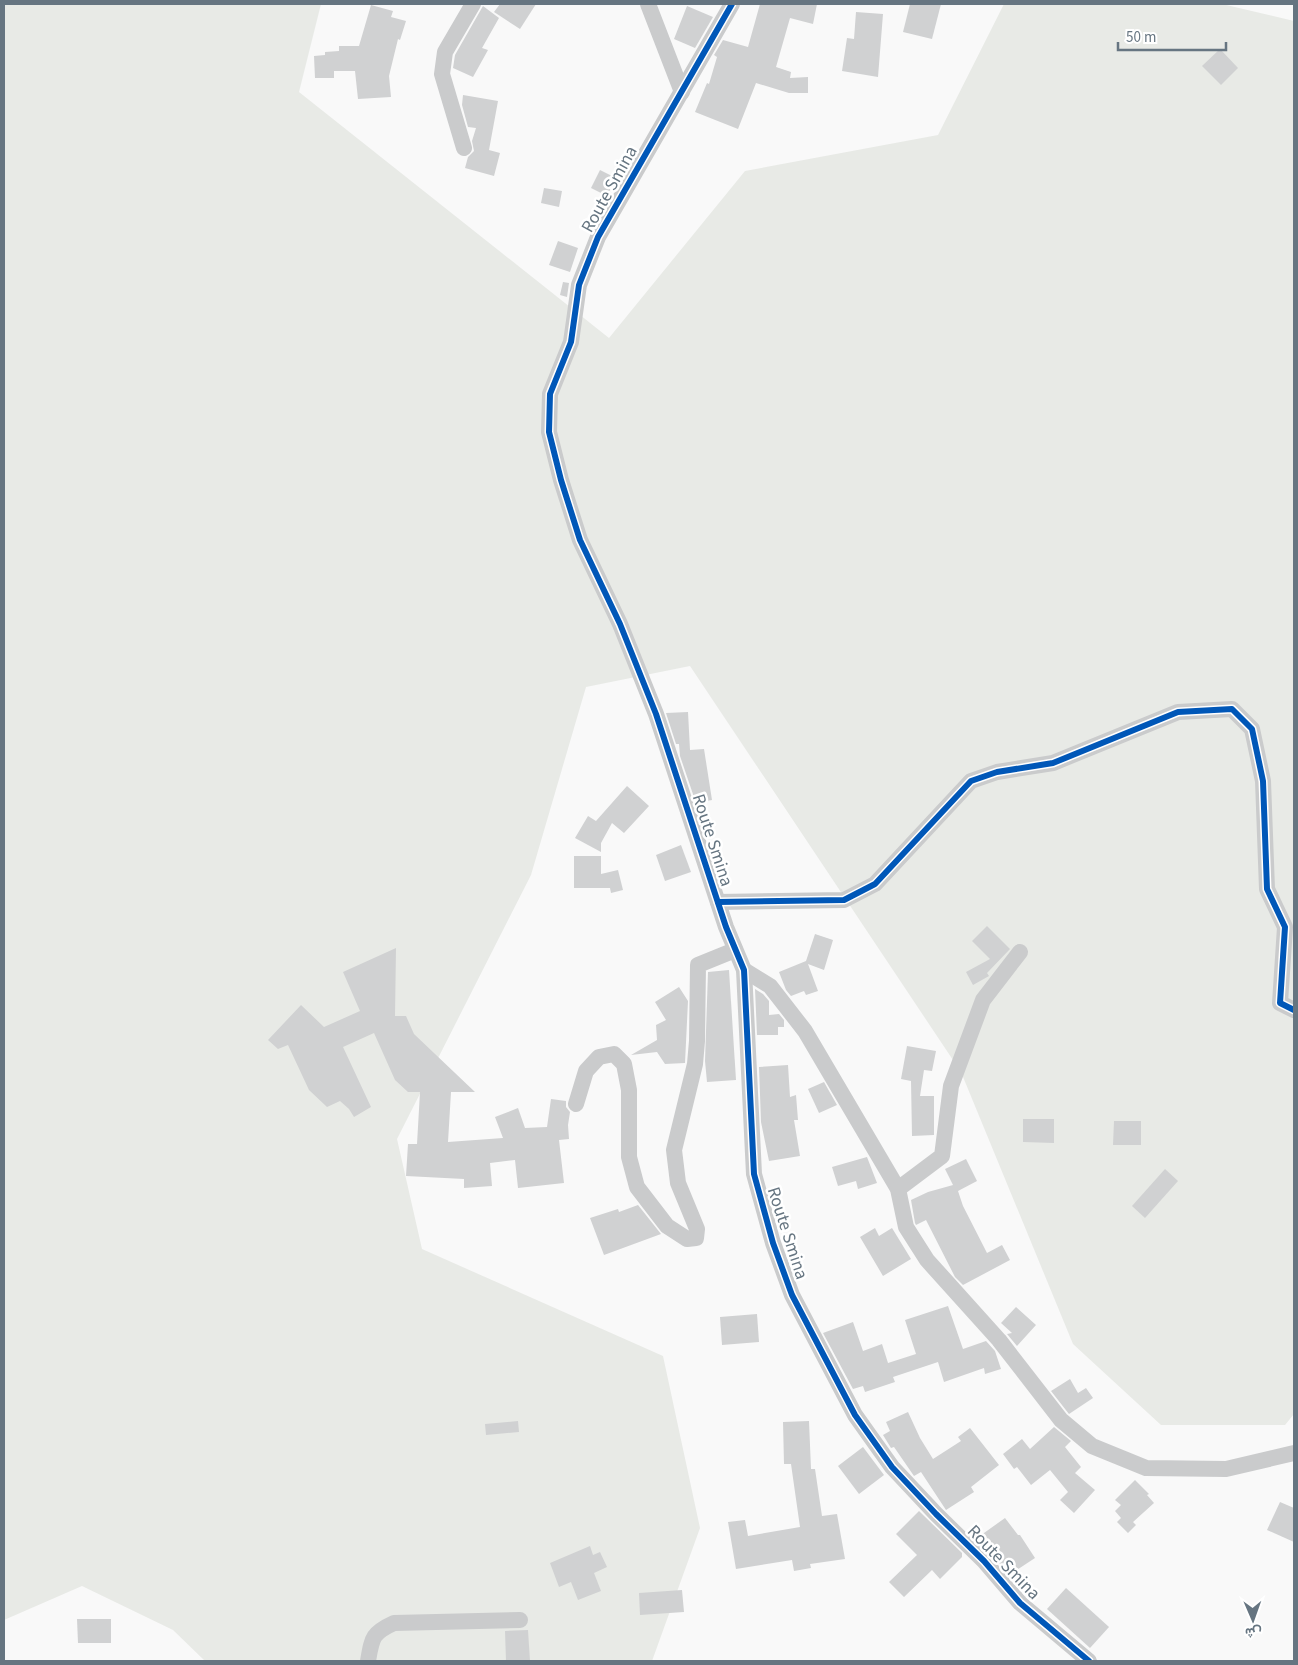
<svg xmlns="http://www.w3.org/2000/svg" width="1298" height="1665" viewBox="0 0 1298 1665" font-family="'Source Sans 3',Vazirmatn,sans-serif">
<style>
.green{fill:#e8eae6}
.building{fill:#d0d1d2}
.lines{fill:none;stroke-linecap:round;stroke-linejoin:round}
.street{stroke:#cacbcc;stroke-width:16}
.cycleway-casing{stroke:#fff;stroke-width:9}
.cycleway{stroke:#0057b8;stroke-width:6}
.labels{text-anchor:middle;stroke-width:5;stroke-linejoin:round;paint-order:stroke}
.street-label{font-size:18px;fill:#667581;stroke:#fff}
</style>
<rect width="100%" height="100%" fill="#f9f9f9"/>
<path class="green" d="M4,4H321L299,92L609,338L745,171L938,135L1004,4H1222L1294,21V1414L1285,1425H1161L1073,1344L961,1072L690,666L586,687L531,875L397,1139L422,1249L663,1356L700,1528L652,1661H205L173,1630L82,1586L4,1620Z"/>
<g class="building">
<path d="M500,4H536L520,29L494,12Z"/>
<path d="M760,4H817L813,24L790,18L776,67L791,72L790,78L808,77V93H789L756,83L738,129L695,112L707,83L709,84L717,57L714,55L723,40L748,47Z"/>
<path d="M910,4H941L932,39L903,32Z"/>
<path d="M371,5L393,11L391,17L406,21L400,40L398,39L389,76L391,97L358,99L355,71H334V78H315L314,56L325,55V52L339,51V46H359Z"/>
<path d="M483,6L499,18L482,48L488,50L473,77L453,68L455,55Z"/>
<path d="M687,6L713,17L695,48L674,39Z"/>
<path d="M856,12L883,14L878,77L842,71L847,38L854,39Z"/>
<path d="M1220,49L1238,68L1221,85L1202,66Z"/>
<path d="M463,95L498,101L489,150L500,153L494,176L465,168L468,157L474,151L472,141L476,128L468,127L462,105Z"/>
<path d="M600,170L616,178L607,196L591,188Z"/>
<path d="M544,188L562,191L559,207L541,203Z"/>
<path d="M558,241L578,248L570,272L549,265Z"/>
<path d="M563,282L569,283L567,297L560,295Z"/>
<path d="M688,712L690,750L704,749L712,800L696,803L680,756L679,744H676L666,713Z"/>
<path d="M627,786L649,806L624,833L612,823L601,843V852L575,838L588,816L596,821Z"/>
<path d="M681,845L691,872L665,881L656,855Z"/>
<path d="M574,856H601V874L618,870L623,890L611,893L610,888H574Z"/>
<path d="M987,926L1010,949L987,973L989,976L973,985L966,972L990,959L972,941Z"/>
<path d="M815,934L833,940L824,970L808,964L818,991L806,995L804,991L791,996L786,990L779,972L806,961Z"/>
<path d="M396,948L395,1016H406L414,1034L475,1092H451L448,1142L503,1138L495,1117L518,1108L525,1128L547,1127L551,1099L566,1101V1107L570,1112L568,1125L569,1139L559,1140L564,1183L518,1188L515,1160L490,1163L492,1186L464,1188V1179L406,1176L408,1144H417L420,1092H408L395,1080L374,1033L343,1047L371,1107L354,1117L349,1109L340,1101L327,1107L309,1090L288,1045L278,1049L268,1040L301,1005L324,1027L360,1011L343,972Z"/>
<path d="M729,970L736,1080L707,1082L705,1061L708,972Z"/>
<path d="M679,987L688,1001L685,1063L665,1064L657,1052L631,1055L657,1040L656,1025L666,1020L655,1002Z"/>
<path d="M755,989L763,994L769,1001V1015L779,1014L784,1020V1027H778V1035H757Z"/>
<path d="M907,1046L936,1051L932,1071L924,1070L920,1096H934V1135L912,1136L911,1081L901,1079Z"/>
<path d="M788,1065L790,1097L796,1095L798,1120H794L800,1156L769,1161L761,1122L759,1067Z"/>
<path d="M824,1082L837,1105L819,1113L808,1089Z"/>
<path d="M1023,1119H1054V1143L1023,1142Z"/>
<path d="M1114,1121H1141V1145H1113Z"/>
<path d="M867,1157L877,1183L858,1189L856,1181L838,1186L832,1167Z"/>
<path d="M966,1159L977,1181L958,1191L963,1206L987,1253L1002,1245L1010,1260L963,1285L955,1277L926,1220L916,1225L915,1223L911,1200L928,1192L953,1185L945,1169Z"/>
<path d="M1165,1169L1178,1181L1145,1218L1132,1206Z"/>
<path d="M638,1205L661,1234L604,1255L590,1218L618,1209L619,1212Z"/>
<path d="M875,1228L879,1236L892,1228L911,1259L883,1276L860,1237Z"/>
<path d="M948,1306L963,1349L986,1341L995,1351L1001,1369L985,1374L984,1368L944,1382L938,1362L893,1377L895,1382L865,1392L863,1386L853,1389L823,1333L853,1322L863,1351L882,1344L888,1363L916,1354L905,1320Z"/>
<path d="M1016,1307L1036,1325L1017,1346L1007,1334L1012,1333L1001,1323Z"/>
<path d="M757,1314L759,1342L722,1345L720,1317Z"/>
<path d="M1070,1379L1078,1393L1086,1388L1093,1398L1069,1414L1051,1391Z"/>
<path d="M908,1412L920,1438L933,1459L961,1441L958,1437L970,1428L999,1465L971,1487L974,1492L946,1510L921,1472L914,1476L894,1447L891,1448L883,1435L890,1431L886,1422Z"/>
<path d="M518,1421L519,1432L486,1435L485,1424Z"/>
<path d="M809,1421L811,1469H815L822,1516L837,1514L845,1559L810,1564L811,1568L794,1571L792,1560L736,1569L728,1522L745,1520L748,1536L800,1527L791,1464H784L783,1422Z"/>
<path d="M1054,1427L1071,1441L1065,1447L1081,1467L1075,1473L1095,1490L1074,1513L1060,1500L1068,1492L1050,1470L1031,1485L1017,1467L1014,1469L1003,1454L1022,1439L1030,1449Z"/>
<path d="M863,1447L884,1475L859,1494L838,1466Z"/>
<path d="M1135,1480L1149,1494L1147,1495L1154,1503L1133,1522L1136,1525L1128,1533L1117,1522L1121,1518L1115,1511L1121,1505L1115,1500Z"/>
<path d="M1280,1502L1294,1508V1542L1267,1530Z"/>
<path d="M919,1511L962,1553V1557L940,1579L932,1570L904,1597L889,1582L917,1555L896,1534Z"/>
<path d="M1005,1518L1018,1535H1020L1035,1558L1009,1575L987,1548L986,1549L977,1538Z"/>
<path d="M590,1546L593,1555L600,1552L607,1567L594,1573L601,1591L578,1600L571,1582L559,1587L550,1563Z"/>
<path d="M1066,1588L1109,1627L1090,1648L1047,1609Z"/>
<path d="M682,1590L684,1612L640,1615L639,1593Z"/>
<path d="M77,1619H111V1643H78Z"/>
<path d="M528,1630L530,1661H506L505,1631Z"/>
</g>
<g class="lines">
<g class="street">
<path d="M648,4L682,92"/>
<path d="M732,4L598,237L579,285L571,342L550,394L549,432L561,480L580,540L620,624L656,714L726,927L744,970L754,1174L773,1243L792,1295L855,1415L892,1467L936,1514L984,1561L1020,1603L1089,1661"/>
<path d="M464,148L442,74L445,52L473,4"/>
<path d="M718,902L844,900L875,884L971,781L997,772L1053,763L1178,712L1232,709L1252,729L1263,781L1267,889L1285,927L1280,1003L1294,1010"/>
<path d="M744,970L770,986L805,1031L898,1189L906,1227L927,1260L999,1340L1061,1420L1092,1446L1146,1468L1226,1469L1294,1453"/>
<path d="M576,1104L586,1071L599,1057L614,1054L624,1064L629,1090V1157L637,1187L667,1226L687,1239L696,1238L697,1229L678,1183L674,1150L695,1064L697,1041L698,965L735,950"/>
<path d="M898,1189L942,1156L951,1086L983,1000L1020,952"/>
<path d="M368,1661C372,1638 372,1633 394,1623L520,1620"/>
</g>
<g class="cycleway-casing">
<g id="cycleway">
<path d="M732,4L598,237L579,285L571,342L550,394L549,432L561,480L580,540L620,624L656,714L726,927L744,970L754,1174L773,1243L792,1295L855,1415L892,1467L936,1514L984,1561L1020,1603L1089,1661"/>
<path d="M718,902L844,900L875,884L971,781L997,772L1053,763L1178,712L1232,709L1252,729L1263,781L1267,889L1285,927L1280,1003L1294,1010"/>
</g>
</g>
<use href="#cycleway" class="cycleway"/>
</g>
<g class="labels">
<g class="street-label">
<text transform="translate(609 189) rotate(-61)" y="6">Route Smina</text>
<text transform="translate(713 840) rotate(72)" y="6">Route Smina</text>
<text transform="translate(788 1233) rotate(72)" y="6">Route Smina</text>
<text transform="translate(1004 1562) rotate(46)" y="6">Route Smina</text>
</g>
</g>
<rect width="1298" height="1665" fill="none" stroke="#667581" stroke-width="10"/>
<g transform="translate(1253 1620) rotate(178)" stroke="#ffffff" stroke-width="4" paint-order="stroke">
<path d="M0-4L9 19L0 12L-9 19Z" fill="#667581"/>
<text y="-8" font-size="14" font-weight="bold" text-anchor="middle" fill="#667581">ش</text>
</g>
<path d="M1118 42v8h108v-8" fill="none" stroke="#667581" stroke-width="2.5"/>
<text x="1126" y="42" font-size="15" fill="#667581" stroke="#ffffff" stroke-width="4" paint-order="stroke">50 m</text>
</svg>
